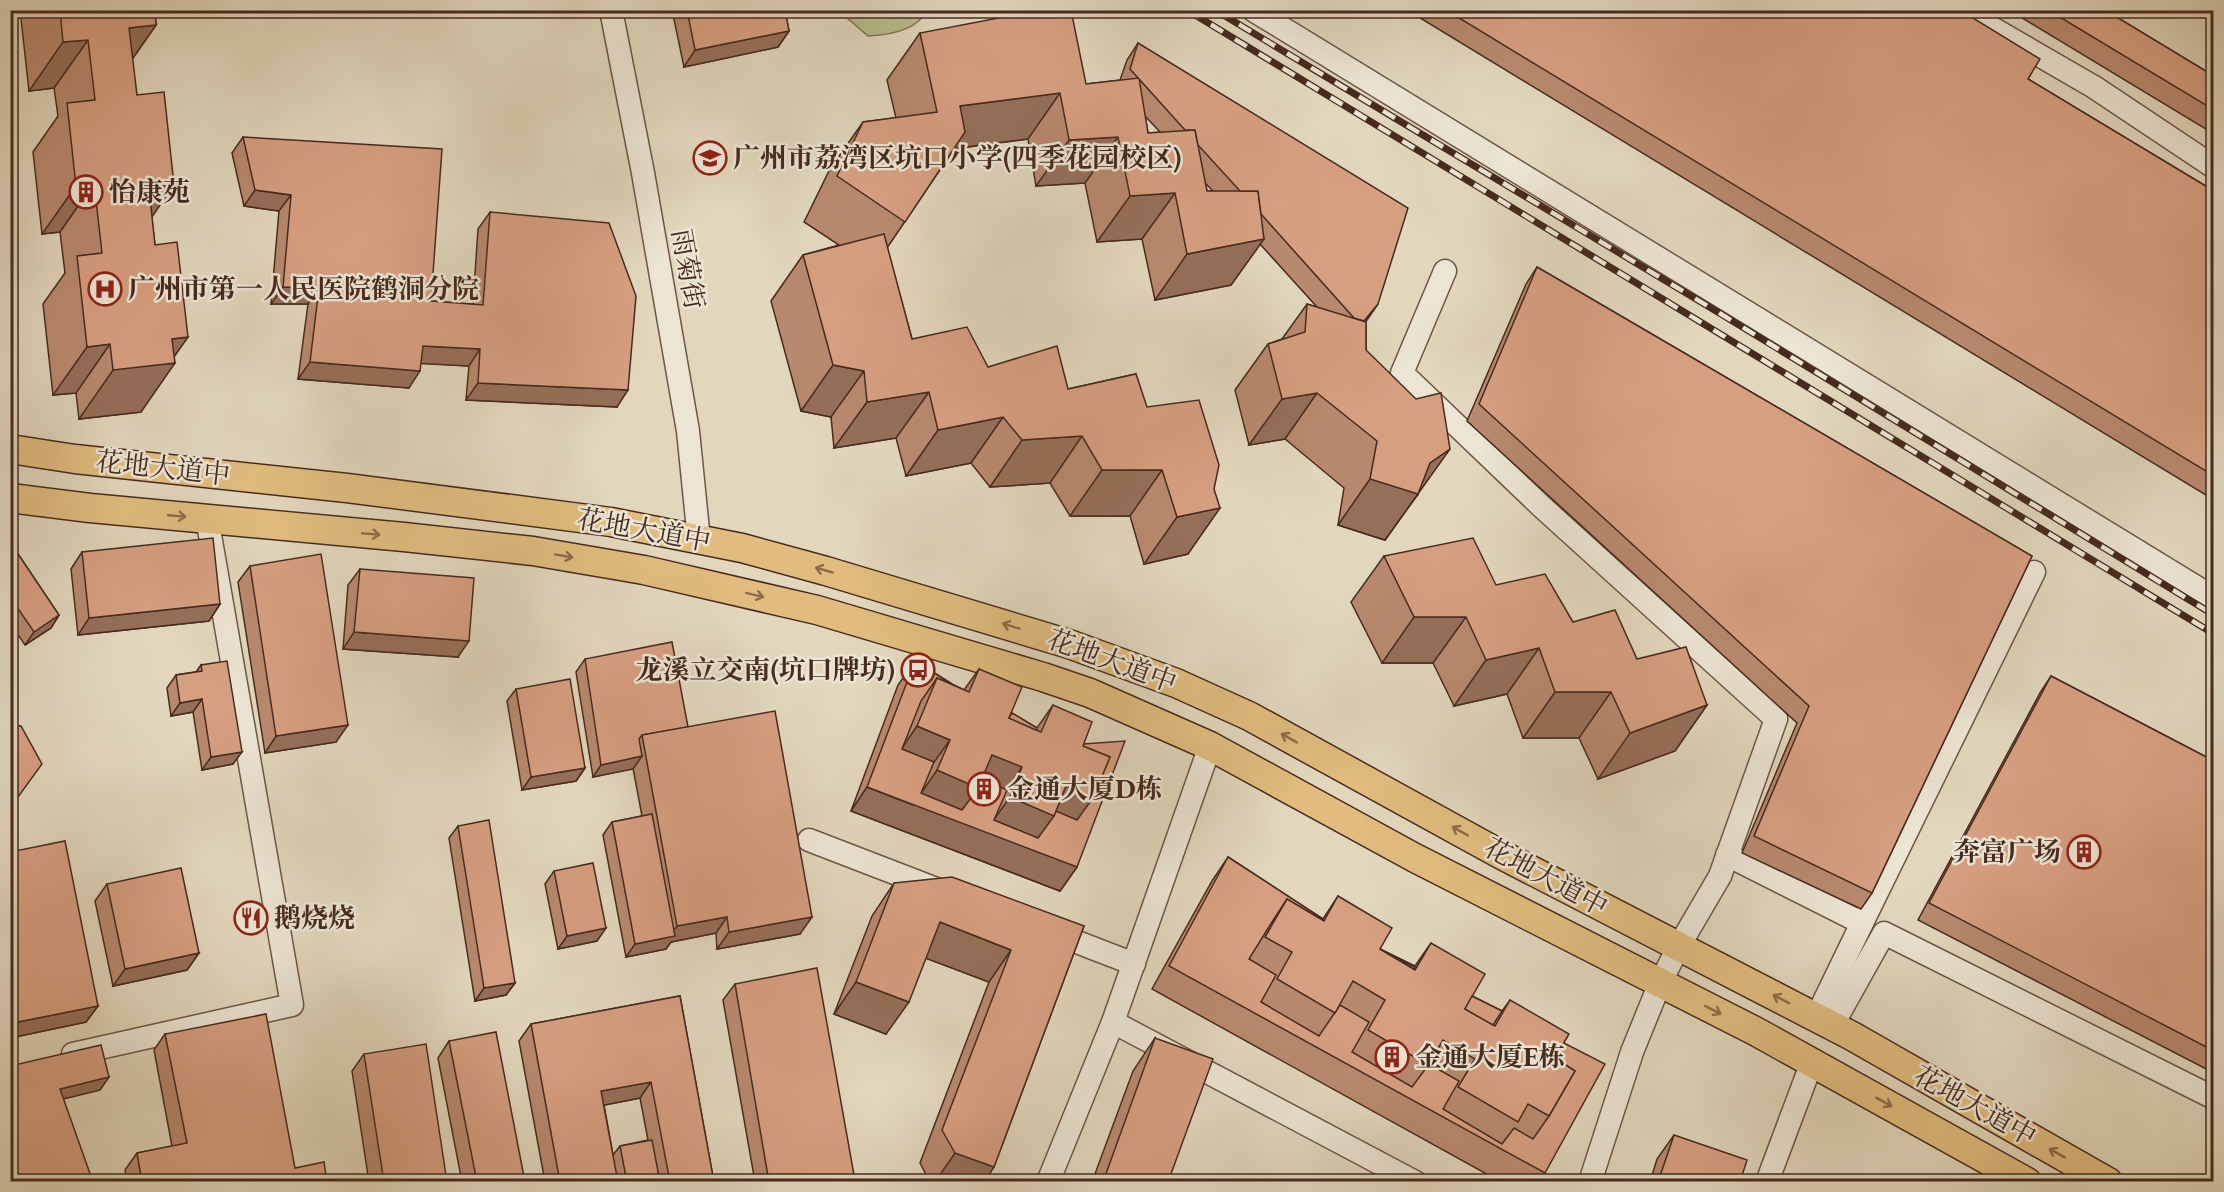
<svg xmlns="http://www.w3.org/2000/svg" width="2224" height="1192" viewBox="0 0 2224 1192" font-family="'EB Garamond','Noto Serif SC',serif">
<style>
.pitch{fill:#b7bd8e;stroke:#7f7456;stroke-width:1.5}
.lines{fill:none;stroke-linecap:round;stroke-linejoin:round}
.minor-casing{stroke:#6e5546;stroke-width:25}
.major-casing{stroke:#472a1f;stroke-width:31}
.minor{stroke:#ece5d4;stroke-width:22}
.major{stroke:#e1bc7e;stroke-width:28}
.rail-casing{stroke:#472a1f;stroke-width:7}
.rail{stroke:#ece5d4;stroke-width:4.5;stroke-dasharray:14;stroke-linecap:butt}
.wall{fill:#b9896f;stroke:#472a1f;stroke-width:1.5;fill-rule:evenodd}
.shaded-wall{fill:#966f5a;stroke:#472a1f;stroke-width:1.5}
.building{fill:#d79f81;stroke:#472a1f;stroke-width:1.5}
.oneway{stroke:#8c6c4a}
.labels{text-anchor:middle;stroke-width:5;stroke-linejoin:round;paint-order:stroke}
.poi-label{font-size:27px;font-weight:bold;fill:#472a1f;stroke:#ece5d4;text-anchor:start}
.street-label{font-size:27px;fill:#472a1f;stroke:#ece5d4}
</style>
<rect width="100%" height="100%" fill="#e2d7bd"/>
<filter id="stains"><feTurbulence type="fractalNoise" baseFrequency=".00333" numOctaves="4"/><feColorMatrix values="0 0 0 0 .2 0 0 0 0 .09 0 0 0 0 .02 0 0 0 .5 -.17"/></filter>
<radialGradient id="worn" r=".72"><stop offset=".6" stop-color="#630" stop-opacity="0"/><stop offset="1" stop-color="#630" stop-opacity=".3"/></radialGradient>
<path class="pitch" d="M839,11H926C917,31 888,35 868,36Z"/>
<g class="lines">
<g class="minor-casing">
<g id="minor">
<path d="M611,10L643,173L688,431L699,540"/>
<path d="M1253,10L2214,598"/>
<path d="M1961,10L2094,87L2214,167"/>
<path d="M1445,271L1402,373L1541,506L1776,719L1720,876L1679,946L1660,983L1632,1052L1590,1182"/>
<path d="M809,840L944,892"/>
<path d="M1727,855L1862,923L2034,572"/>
<path d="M1051,932L1134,964"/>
<path d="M1816,1018L1862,923"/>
<path d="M1113,1022L1415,1182"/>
<path d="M1832,1026L1884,933L2214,1098"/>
<path d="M73,1054L292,1005L207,518"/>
<path d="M1048,1182L1113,1022L1210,746"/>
<path d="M1767,1182L1812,1062"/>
</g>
</g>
<g class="major-casing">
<g id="major">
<path d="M10,449L75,459L347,488L611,522L742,548L826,571L1069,644L1176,683L1249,716L1500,854L1852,1036L2108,1182"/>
<path d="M10,498L90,508L404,537L533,551L644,570L817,610L1043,677L1090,693L1210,746L1415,858L1755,1031L2027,1182"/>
</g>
</g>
<use href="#minor" class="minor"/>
<use href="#major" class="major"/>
<g class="rail-casing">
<g id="rail">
<path d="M1187,10L2214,634"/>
<path d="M1215,10L1721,314L2214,615"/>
</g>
</g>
<use href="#rail" class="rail"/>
</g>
<g class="wall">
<path d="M20,10H155L156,25L132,59L155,245L174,356L141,412L79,419L76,393L53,395L43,304L65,273L60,232L42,234L33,152L58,116L54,88L29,91Z"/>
<path d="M672,10H785L789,31L778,47L684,67Z"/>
<path d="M1407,10H1960L2028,79L2214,191V500Z"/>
<path d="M2009,10H2105L2214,76V134Z"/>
<path d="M920,33L1086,84L1120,80L1127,60L1138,43L1366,321V350L1418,495L1416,497L1385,540L1338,525L1344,488L1285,439L1249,445L1235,390L1268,344L1282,339L1307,304L1317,307L1260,244L1231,285L1155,300L1142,239L1097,242L1085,183L1036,186L1028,139L954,149L887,248L912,339L988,367L1068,389L1136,374L1188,554L1144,564L1130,516H1070L1050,483L990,487L971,463L906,476L896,438L834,448L831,417L801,411L771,301L803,255L839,245L804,222L830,169L863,122L896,118L887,80ZM1145,116L1160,132L1148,133ZM1205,183L1213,191H1207Z"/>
<path d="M243,137L431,301L473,304L478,229L490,212L617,407L466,400L469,366L421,363L409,388L298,379L308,304H271L279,211L244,206L232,153Z"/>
<path d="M1537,267L2032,556L1872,893L1861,909L1742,853L1797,723L1467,421L1526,284Z"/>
<path d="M10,542L59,615L51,628L25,645L10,623Z"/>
<path d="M82,552L220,604L209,621L78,635L71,569Z"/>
<path d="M1384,556L1496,585L1573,622L1637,659L1707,705L1675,751L1598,779L1579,738H1523L1507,694L1454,706L1433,663H1382L1351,602Z"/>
<path d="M250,566L336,742L265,753L238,582Z"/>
<path d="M360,569L458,657L343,649L348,585Z"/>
<path d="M585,659L688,727L800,934L717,949L716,933L671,942L666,949L626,957L603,835L612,822L642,816L633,768L593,777L576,672Z"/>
<path d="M915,661L952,684L964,690L979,669L1012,713L1037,728L1053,705L1083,744L1077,867L1060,891L851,811L898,685Z"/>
<path d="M201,665L233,764L202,770L193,712L171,716L167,688L176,675L196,672Z"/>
<path d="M2051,676L2214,761V1073L1918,920L2040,693Z"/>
<path d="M516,689L585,768L576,781L522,790L507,701Z"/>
<path d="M458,826L515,983L506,995L475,1001L449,838Z"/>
<path d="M10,852L98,1006L86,1022L10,1038Z"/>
<path d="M1228,857L1323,919L1338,896L1380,949L1415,966L1431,943L1472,996L1502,1011L1510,1000L1564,1043L1545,1173L1539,1182H1501L1152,989L1212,881Z"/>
<path d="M554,871L597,941L558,949L545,884Z"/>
<path d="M894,883L1084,926L994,1167L984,1182H930L920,1163L989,982L926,958L886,1034L834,1014L872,916Z"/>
<path d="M107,884L199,953L187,970L113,986L95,901Z"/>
<path d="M735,984L854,1175L849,1182H755L723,1000Z"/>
<path d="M680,996L714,1182H545L519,1041L531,1024ZM640,1098L648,1140L620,1146L613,1155L604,1105Z"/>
<path d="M165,1034L295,1168L327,1182H127L125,1170L137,1153L172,1146L154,1050Z"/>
<path d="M1155,1038L1168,1182H1092L1133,1071Z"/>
<path d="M449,1041L525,1182H462L438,1058Z"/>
<path d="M364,1054L447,1182H369L352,1071Z"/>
<path d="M1674,1135L1740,1182H1650L1657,1159Z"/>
</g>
<g class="shaded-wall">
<path d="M156,25L122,74L129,28Z"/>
<path d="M789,31L778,47L684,67L695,50Z"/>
<path d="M88,40L54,88L29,91L63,42Z"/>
<path d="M1060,93L1028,139L928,152L960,106Z"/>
<path d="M1118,137L1085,183L1036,186L1069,140Z"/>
<path d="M94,183L60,232L42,234L76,186Z"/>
<path d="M174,185L140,234L149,188Z"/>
<path d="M255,190L291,195L279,211L244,206Z"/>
<path d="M1175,193L1142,239L1097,242L1130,196Z"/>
<path d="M1264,239L1231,285L1155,300L1187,254Z"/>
<path d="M283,287L319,288L308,304H271Z"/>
<path d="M1378,304L1367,320L1349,342L1360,325Z"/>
<path d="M188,337L169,364L175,363L141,412L79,419L113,370L172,339Z"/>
<path d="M110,344L76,393L53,395L87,347Z"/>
<path d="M423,346L480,349L469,366L411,363Z"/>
<path d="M310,362L420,371L409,388L298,379Z"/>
<path d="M833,365L864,371L831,417L801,411Z"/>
<path d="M478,383L628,390L617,407L466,400Z"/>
<path d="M929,392L896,438L834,448L867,402Z"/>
<path d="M1317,393L1285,439L1249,445L1282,399Z"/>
<path d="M1003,417L971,463L906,476L938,430Z"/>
<path d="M1082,436L1050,483L990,487L1022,440Z"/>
<path d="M1450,449L1385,540L1338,525L1370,479L1430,463Z"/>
<path d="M1102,470H1162L1130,516H1070Z"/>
<path d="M1220,508L1188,554L1144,564L1177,517Z"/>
<path d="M220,604L209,621L78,635L89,618Z"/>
<path d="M59,615L51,628L25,645L34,632Z"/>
<path d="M1414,617H1466L1433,663H1382Z"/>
<path d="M354,632L469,641L458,657L343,649Z"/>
<path d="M1539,648L1507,694L1454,706L1486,660Z"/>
<path d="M1555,692H1611L1579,738H1523Z"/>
<path d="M202,699L193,712L171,716L180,703Z"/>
<path d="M1707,705L1675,751L1598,779L1630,733Z"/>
<path d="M348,725L336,742L265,753L276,736Z"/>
<path d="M917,726L950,740L917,786L885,773Z"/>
<path d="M993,741L1022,767L990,814L985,832L1010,797L1067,768L1093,798L1077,867L1060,891L851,811L867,787L913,805L937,770Z"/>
<path d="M242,752L233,764L202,770L211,757Z"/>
<path d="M642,756L633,769L593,777L601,765Z"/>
<path d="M585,768L576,781L522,790L531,777Z"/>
<path d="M727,917L716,933L671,942L666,949L626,957L635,944L669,937L677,926Z"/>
<path d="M812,917L800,934L717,949L729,932Z"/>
<path d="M940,922L1011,950L989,982L917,955Z"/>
<path d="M606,928L597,941L558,949L567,936Z"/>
<path d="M199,953L187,970L113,986L125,969Z"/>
<path d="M856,982L909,1002L886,1034L834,1014Z"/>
<path d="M515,983L506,995L475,1001L484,988Z"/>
<path d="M98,1006L86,1022L10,1038V1033L18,1022Z"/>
<path d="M109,1077L100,1090L51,1102L60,1089Z"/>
<path d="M651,1082L640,1098L590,1108L601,1091Z"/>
<path d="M955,1153L994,1167L984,1182H935Z"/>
<path d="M854,1175L849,1182H819Z"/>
</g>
<g class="building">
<path d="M60,10H155L156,25L129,28L137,95L164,92L174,185L149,188L155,245L177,242L188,337L172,339L175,363L113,370L110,344L87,347L77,256L102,253L94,183L76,186L67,103L95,100L88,40L63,42Z"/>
<path d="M687,10H785L789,31L695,50Z"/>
<path d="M1040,10H1071L1086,84L1139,78L1148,133L1195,130L1207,191H1258L1264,239L1187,254L1175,193L1130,196L1118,137L1069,140L1060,93L960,106L965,132L905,222L837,176L863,122L937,112L920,33Z"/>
<path d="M1446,10H1960L2040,59L2028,79L2214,191V476Z"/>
<path d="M2048,10H2105L2214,76V110Z"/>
<path d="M1138,43L1408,208L1378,304L1364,321L1354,318L1261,214L1258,191H1240L1198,145L1195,130H1185L1130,69Z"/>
<path d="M243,137L442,149L431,301L483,305L490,212L609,223L636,296L628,390L478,383L480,349L423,346L420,371L310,362L319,288L283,287L291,195L255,190Z"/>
<path d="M884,234L912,339L967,327L988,367L1057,346L1068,389L1136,374L1147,407L1199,400L1219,465L1214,489L1220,508L1177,517L1162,470H1102L1082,436L1022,440L1003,417L938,430L929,392L867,402L864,371L833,365L803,255Z"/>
<path d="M1537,267L2032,556L1872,893L1754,836L1809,706L1479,404Z"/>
<path d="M1307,304L1366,322V350L1416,399L1441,393L1450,449L1430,463L1418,494L1370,479L1377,441L1317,393L1282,399L1268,344L1305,332Z"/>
<path d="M213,538L220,604L89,618L82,552Z"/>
<path d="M1473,538L1496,585L1545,574L1573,622L1615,610L1637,659L1686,647L1707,705L1630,733L1611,692H1555L1539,648L1486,660L1466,617H1414L1384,556Z"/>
<path d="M10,542L59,615L34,632L10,597Z"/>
<path d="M321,554L348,725L276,736L250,566Z"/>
<path d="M360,569L474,578L469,641L354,632Z"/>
<path d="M672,642L688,727L642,735L639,739L642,756L601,765L585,659Z"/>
<path d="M227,661L242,752L211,757L202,699L180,703L176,675L202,671L201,665Z"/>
<path d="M915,661L952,684L937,678L921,701L902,749L934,762L921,793L962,810L978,788L982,779L1007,790L994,820L1038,838L1054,816L1056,811L1077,820L1093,798L1110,757L1083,746V744L1125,741L1077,867L867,787Z"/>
<path d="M979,669L1022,687L1009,718L1041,732L1053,705L1092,722L1083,746L1110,757L1093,798L1066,786L1054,816L1010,797L1022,767L992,755L978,788L937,770L950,740L917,726L937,678L969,692Z"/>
<path d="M2051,676L2214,761V1051L1929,903Z"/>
<path d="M570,679L585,768L531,777L516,689Z"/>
<path d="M775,711L812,917L729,932L727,917L677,926L642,735Z"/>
<path d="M1012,713L1037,728L1036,730L1009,718Z"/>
<path d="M10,725L21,726L42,764L10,808Z"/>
<path d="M652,814L675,936L635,944L612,822Z"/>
<path d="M489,820L515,983L484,988L458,826Z"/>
<path d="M65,841L98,1006L18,1022L10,982V852Z"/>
<path d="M1228,857L1323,919L1322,920L1287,899L1272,922L1249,959L1276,975L1261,1002L1319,1036L1340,1005L1369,1022L1352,1052L1412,1087L1429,1064L1459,1081L1443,1109L1502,1144L1514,1128L1533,1139L1549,1116L1575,1071L1555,1058L1564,1043L1605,1064L1545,1173L1169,966Z"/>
<path d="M593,863L606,928L567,936L554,871Z"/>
<path d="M181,868L199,953L125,969L107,884Z"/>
<path d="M952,877L1084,926L994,1167L955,1153L942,1130L1011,950L940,922L909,1002L856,982L894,883Z"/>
<path d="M1338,896L1392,928L1380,949L1415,970L1431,943L1485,974L1465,1009L1495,1026L1510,1000L1569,1034L1555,1058L1575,1071L1549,1116L1528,1104L1518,1122L1458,1087L1475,1059L1443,1040L1428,1065L1368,1030L1385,1000L1353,981L1335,1013L1277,979L1292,952L1265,937L1287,899L1324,921Z"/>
<path d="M1380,949L1415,967L1414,969Z"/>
<path d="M817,968L854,1175L819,1182H769L735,984Z"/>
<path d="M680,996L714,1182H670L651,1082L601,1091L618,1182H560L531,1024Z"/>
<path d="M1472,996L1502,1011L1493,1025L1465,1009Z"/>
<path d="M266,1014L295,1168L324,1162L327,1182H142L137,1153L187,1143L165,1034Z"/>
<path d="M496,1032L525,1182H477L449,1041Z"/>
<path d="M1155,1038L1213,1059L1168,1182H1103Z"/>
<path d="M426,1044L447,1182H384L364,1054Z"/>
<path d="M101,1045L109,1077L60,1089L93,1182H10V1066Z"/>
<path d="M1674,1135L1747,1160L1740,1182H1658Z"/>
<path d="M652,1140L660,1182H627L620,1146Z"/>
</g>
<defs><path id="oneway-shaft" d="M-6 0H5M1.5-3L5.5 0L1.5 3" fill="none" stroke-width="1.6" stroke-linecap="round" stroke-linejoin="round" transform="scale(1.5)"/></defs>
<g class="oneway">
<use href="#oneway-shaft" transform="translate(177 516) rotate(5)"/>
<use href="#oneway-shaft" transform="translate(371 534) rotate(5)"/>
<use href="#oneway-shaft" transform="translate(564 556) rotate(10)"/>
<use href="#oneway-shaft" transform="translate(824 570) rotate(-164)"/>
<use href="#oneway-shaft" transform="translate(755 595) rotate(14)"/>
<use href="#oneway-shaft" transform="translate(1011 626) rotate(-163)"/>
<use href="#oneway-shaft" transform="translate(1289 738) rotate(-151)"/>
<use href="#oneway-shaft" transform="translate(1460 831) rotate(-151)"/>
<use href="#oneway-shaft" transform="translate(1781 999) rotate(-153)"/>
<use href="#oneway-shaft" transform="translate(1713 1010) rotate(27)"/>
<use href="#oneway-shaft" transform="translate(1884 1102) rotate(29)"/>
<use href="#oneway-shaft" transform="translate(2057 1153) rotate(-151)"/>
</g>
<defs>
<g id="school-ring" transform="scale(1.725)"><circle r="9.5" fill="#ece5d4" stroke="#8f2418" stroke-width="1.5"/><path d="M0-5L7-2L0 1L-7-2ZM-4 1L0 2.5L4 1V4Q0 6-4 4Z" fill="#8f2418"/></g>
<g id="building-ring" transform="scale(1.725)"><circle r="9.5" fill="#ece5d4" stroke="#8f2418" stroke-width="1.5"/><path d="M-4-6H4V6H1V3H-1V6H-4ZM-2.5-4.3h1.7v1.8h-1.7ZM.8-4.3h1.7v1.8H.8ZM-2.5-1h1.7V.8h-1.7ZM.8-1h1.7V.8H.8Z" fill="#8f2418"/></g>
<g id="hospital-ring" transform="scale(1.725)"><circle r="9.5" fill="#ece5d4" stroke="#8f2418" stroke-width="1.5"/><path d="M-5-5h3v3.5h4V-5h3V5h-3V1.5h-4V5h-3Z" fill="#8f2418"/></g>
<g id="bus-ring" transform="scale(1.725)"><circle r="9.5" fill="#ece5d4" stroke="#8f2418" stroke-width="1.5"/><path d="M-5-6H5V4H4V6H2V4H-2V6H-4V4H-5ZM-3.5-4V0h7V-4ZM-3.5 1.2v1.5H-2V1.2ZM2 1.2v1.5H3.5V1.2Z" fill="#8f2418"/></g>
<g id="restaurant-ring" transform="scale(1.725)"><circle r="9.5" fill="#ece5d4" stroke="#8f2418" stroke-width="1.5"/><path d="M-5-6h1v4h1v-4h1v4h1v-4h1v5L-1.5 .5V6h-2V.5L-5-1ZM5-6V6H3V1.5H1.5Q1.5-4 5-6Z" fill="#8f2418"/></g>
</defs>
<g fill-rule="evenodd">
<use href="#school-ring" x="710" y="158"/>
<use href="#building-ring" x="86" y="192"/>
<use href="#hospital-ring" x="105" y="289"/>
<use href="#bus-ring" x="918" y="670"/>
<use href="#building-ring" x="984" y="789"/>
<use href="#building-ring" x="2084" y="852"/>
<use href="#restaurant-ring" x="251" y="918"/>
<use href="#building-ring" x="1392" y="1057"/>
</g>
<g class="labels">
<g class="poi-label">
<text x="733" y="167">广州市荔湾区坑口小学(四季花园校区)</text>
<text x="109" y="201">怡康苑</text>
<text x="128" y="298">广州市第一人民医院鹤洞分院</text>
<text x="895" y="679" text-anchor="end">龙溪立交南(坑口牌坊)</text>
<text x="1007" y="798">金通大厦D栋</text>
<text x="2061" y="861" text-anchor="end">奔富广场</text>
<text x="274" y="927">鹅烧烧</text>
<text x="1415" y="1066">金通大厦E栋</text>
</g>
<g class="street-label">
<text transform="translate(688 269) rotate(80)" y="9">雨菊街</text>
<text transform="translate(163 468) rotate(6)" y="9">花地大道中</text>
<text transform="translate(644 530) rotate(10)" y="9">花地大道中</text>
<text transform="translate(1112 661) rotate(20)" y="9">花地大道中</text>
<text transform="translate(1546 877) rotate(28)" y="9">花地大道中</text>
<text transform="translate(1975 1106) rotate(29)" y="9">花地大道中</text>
</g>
</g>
<rect width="2224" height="1192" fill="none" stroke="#e2d7bd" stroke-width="36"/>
<rect x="12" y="12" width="2200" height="1168" fill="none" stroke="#472a1f" stroke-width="3"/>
<rect x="18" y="18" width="2188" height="1156" fill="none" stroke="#472a1f" stroke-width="1.5"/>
<rect width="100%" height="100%" filter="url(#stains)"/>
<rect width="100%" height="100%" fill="url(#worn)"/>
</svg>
